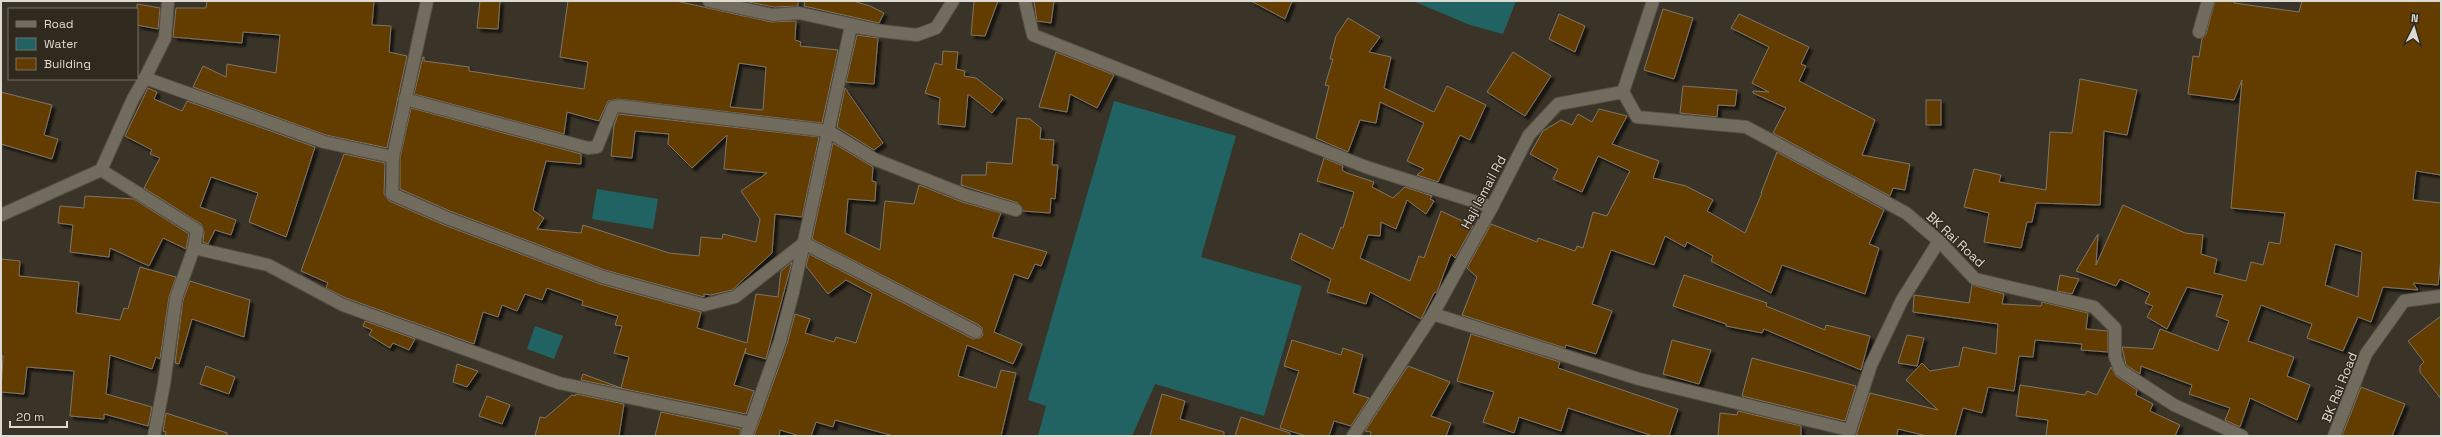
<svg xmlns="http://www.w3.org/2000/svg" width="2442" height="437" viewBox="0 0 2442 437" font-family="'Space Grotesk',sans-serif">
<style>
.water{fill:#216363}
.building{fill:#643c01;stroke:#807468;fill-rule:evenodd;filter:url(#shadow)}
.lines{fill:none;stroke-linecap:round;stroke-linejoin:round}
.street-casing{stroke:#565146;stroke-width:14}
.street{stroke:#726c5e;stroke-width:12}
.labels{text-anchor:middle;stroke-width:3;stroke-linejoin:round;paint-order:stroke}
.street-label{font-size:13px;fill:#dddad2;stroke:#302a1e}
</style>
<defs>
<filter id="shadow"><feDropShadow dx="3.5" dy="3.5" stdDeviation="1" flood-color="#0009"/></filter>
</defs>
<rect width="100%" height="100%" fill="#3a3428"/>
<g class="water">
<path d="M1413,1H1516L1503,34L1470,25Z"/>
<path d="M1114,101L1236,136L1201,257L1302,286L1264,416L1155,384L1132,436H1038L1046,406L1028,400Z"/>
<path d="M597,189L658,199L653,229L592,219Z"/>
<path d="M535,326L563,336L554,359L527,349Z"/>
</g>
<g class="building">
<path d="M207,1H374L372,25L391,26L389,52L407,56L387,148L326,135L193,87L203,66L226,77L227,64L276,73L280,35L243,32L242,43L173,37L176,8H206Z"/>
<path d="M480,1H500L498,29L477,28Z"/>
<path d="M568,1H676L771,22L796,21L795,40L801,42L800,46L838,50L822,123L618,99L608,101L599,121L567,112L564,134L414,94L423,57H424V61L469,67V71L584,89L588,62L560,57ZM739,63L766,67L763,110L730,107Z"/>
<path d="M744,1H798V6L774,7Z"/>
<path d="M805,1H853L870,6L884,13L879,23L804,6Z"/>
<path d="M974,1H998L985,36L971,35Z"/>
<path d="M1034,1H1054L1051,23L1037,21Z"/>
<path d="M1251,1H1292L1285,19Z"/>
<path d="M2215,1H2234V3L2299,12L2302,1H2441V175L2416,171L2413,200L2441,203V259L2438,285L2413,283L2418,290L2383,287L2371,322L2358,317L2343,351L2307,338L2312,324L2261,305L2248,341L2294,357L2287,376L2310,385L2297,420L2250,398L2240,427L2225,420L2230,408L2189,394L2192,385L2141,366L2140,374L2126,365L2122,347L2153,349L2160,329L2218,351L2229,321L2216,316L2223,295L2187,287L2167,329L2147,317L2153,306L2145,303L2150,293L2120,279L2116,286L2076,271L2098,234L2096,265L2123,205L2185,233L2203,235L2201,254L2217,259L2214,273L2246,281L2251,262L2263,265L2269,242L2280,244L2285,213L2231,208L2242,80L2234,100L2188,94L2193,56L2199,57L2202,39L2206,34ZM2335,244L2362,252L2358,297L2325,285Z"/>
<path d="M137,4L160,8L158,29L137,25Z"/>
<path d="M1663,9L1693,18L1674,79L1644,70Z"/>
<path d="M1559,14L1585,26L1575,52L1549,39Z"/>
<path d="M1739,14L1809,47L1801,64L1806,66L1799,81L1875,120L1862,155L1910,164L1905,190L1893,188L1890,196L1773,133L1786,108L1753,93V91L1769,92L1752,83L1769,47L1731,28Z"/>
<path d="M1348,18L1380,37L1369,52L1391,57L1384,88L1434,112L1447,86L1486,105L1470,140L1460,135L1438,182L1417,175L1424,169L1407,161L1424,123L1380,102L1376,123L1360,120L1348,152L1316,138L1329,86L1325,85L1333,59H1330L1336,36Z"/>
<path d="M857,35L878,38L874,84L846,82Z"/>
<path d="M943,51L958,52L956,69L965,71L964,76L976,78L1003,99L992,113L968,94L965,127L938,124L940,98L925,93L935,63L942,65Z"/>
<path d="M1056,52L1114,75L1097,108L1070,94L1067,112L1039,107Z"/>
<path d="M1513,52L1551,76L1525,116L1487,92Z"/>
<path d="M2080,79L2137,90L2127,135L2104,131L2100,205L2036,203L2032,222H2027L2021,248L1984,242L1989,213L1964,207L1974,169L2001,175L1999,182L2046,190L2050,132L2072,133Z"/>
<path d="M1683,86L1737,90L1735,106L1718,105L1717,117L1680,113Z"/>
<path d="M148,88L157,92L154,99L182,111L187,101L315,147L286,237L249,222L258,193L211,177L200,207L236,220L231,235L215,230L208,244L203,242L204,231L201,224L144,188L160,158L150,154L152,150L125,136Z"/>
<path d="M845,88L883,143L874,150L837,127Z"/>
<path d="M1,92L52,105L44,135L58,139L52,159L1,144Z"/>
<rect x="1926" y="100" width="15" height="25"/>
<path d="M411,108L581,154V164L546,161L533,210L544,218L537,229L581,233L583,225L669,253L699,256L701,237L722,239L723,234L756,242L760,219L741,191L767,173L724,169L727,135L692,168L668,144L669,134L635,131L632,158L611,156L614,126L618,114L819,137L802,217L775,214L772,253L732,290L711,295L704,294V297L605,270L450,211L400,189V158Z"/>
<path d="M1599,109L1627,116L1612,144L1659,161L1653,178L1686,186L1713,200L1707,211L1745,233L1762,193H1761L1777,152L1884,210L1869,244L1879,248L1865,294L1782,265L1771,293L1711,261L1713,256L1687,242L1685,247L1665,236L1654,265L1611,250L1592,304L1612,311L1596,354L1566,345L1565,348L1462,315L1477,277L1467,268L1491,224L1537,242L1538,238L1575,251L1577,246L1583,248L1593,212L1607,216L1630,171L1598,156L1582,192L1553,179L1558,169L1530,154L1543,131L1561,120L1572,125L1578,114L1592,122Z"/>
<path d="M1017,118L1030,119L1041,128L1040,139L1054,140L1052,165H1058L1055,199L1051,198L1050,213L1023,211L1018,203L961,185L962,175H986L987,162L1012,164Z"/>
<path d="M833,143L873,167L872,181L876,182L875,201L848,199L845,233L880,250L885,201L914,204L919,185L962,202L1001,213L992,237L1047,252L1041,266L1035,264L1028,279L1014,274L994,332L1022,344L1013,364L967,345L958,376L996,388L1001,370L1016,373L1001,436H894L835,420L833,427L816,422L811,436H800L780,430L779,436H754L787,344L795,314L810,319L805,333L834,342L836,337L856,343L872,294L846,280L828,294L806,266L809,254L973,339L980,338L983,335L982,328L979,325L812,239Z"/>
<path d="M344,154L385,163L384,194L389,201L444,225L600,284L701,312L697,328L747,343L756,294L778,297L781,271L792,262L766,359L745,353L746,348L734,385L754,391L746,414L581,380L583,374L621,388L629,357L614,353L622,326L615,325L618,316L582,305L583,301L547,288L542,300L525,294L517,311L502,305L498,317L483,312L474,344L346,298L326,288L328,283L301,271Z"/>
<path d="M1324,158L1343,166L1342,170L1347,173L1374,182L1372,187L1393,198L1405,187L1432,196L1430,199L1434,201L1426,214L1407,200L1396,229L1381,222L1380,236L1368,235L1360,258L1410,281L1419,256L1424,258L1441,211L1473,226L1455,258L1451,254L1437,292L1434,293L1421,319L1370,292L1366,304L1327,292L1331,279L1291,259L1300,233L1333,249L1341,227L1343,228L1354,192L1317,181Z"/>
<path d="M85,196L134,199L189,234L186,249L163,238L149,266L110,248L109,257L70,252L73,225L58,223L60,206L84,208Z"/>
<path d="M1,259L20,261L19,276L79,282L76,313L120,320L124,308L128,309L140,267L176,277L169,297L160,359L156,357L152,369L110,355L106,394L152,407L148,426L104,414V419L70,416L74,371L27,367L24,394L1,392L3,356L1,355Z"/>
<path d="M1684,275L1767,303L1766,306L1825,330L1826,325L1870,336L1861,370L1764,329L1762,333L1726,326V324L1673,306Z"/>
<path d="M2060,275L2079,279L2072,294L2057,291Z"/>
<path d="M190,281L250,300L244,337L192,319L179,364L175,363L183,300Z"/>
<path d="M1972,285L2004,294L2002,304L2041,306L2042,302L2088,313L2086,329L2108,331V352L2081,350L2082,344L2035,340L2033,357L2019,356L2014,391L1988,387L1982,413L1963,408L1955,436H1927L1898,429L1897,436H1856L1870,393L1938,410L1906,380L1922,363L1930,371L1959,366L1963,347L1996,354L1998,324L1913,312L1914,295L1969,303Z"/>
<path d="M2441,316V399L2420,372V366L2424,362L2408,341Z"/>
<path d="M365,321L415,339L409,350L393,343L390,348L369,335L372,330L363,326Z"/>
<path d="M1471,334L1560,362L1558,368L1678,409L1669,436H1653L1568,408L1561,431L1519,417L1514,433L1483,422L1494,392L1457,381Z"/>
<path d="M1907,335L1924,338L1917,366L1898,363Z"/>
<path d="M1292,340L1341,355L1343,348L1363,355L1353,393L1369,398L1351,426L1334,421L1329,436H1306L1280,428L1299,371L1284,366Z"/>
<path d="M1672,340L1711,350L1699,384L1663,374Z"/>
<path d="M1752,358L1856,386L1845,421L1742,396Z"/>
<path d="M457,364L478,371L467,387L453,382Z"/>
<path d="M206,366L235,377L229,394L200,384Z"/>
<path d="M1408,366L1450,382L1431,416L1451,423L1446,436H1370L1371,432L1365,431Z"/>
<path d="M2111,367L2116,376L2137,390L2136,395L2153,404L2150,411L2180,425L2175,436H2046L2048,420L2016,416L2020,385L2085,395L2087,391L2097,395Z"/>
<path d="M2361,387L2405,404L2392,436H2342Z"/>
<path d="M576,394L624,404L619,436H535L540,417L545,418L572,395L575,396Z"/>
<path d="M1162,394L1185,401L1180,419L1224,432V436H1150Z"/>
<path d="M487,396L510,405L502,424L479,416Z"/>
<path d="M1738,411L1801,426V436H1718L1720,413L1737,415Z"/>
<path d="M661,412L741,429L739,436H655Z"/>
<path d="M166,413L227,433V436H165L166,432L163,431Z"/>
<path d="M1241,417L1290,433V436H1235Z"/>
</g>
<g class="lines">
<g class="street-casing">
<g id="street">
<path d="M709,1L773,15L799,13L881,31L917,35L936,28L953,1"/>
<path d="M1025,1L1033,35L1366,167L1492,207"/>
<path d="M2199,32L2208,1"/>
<path d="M145,78L165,38L168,1"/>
<path d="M1623,92L1637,117L1746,127L1906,213L1939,241L1975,279L2094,307L2115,328V356L2120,370L2174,405L2242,436"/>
<path d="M405,99L588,148L597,147L613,107L619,106L828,131L874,159L965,195L1016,210"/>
<path d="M393,157L392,194L447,218L603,277L704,305L735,297L804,243L976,332"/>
<path d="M101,170L197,230L194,248L268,265L343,305L559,383L751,423L746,436"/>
<path d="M1,215L101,170L133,99L145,78L324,142L393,157L427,1"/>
<path d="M1433,314L1639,379L1849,430"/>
<path d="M751,423L780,341L793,292L851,26L881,31"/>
<path d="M154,436L164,384L176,298L194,248"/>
<path d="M1353,436L1433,314L1492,207L1529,135L1558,104L1623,92L1653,1"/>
<path d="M1848,436L1871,365L1902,300L1939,241"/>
<path d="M2334,436L2366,354L2404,301L2441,296"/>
</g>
</g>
<use href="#street" class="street"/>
</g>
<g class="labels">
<g class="street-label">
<text transform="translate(1483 192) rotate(-62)" y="5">Haji Ismail Rd</text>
<text transform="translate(1956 239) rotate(43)" y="5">BK Rai Road</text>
<text transform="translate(2339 387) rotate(-68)" y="5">BK Rai Road</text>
</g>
</g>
<rect width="2442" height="437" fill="none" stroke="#dddad2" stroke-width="4"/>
<rect x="8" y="8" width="130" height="72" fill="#302a1e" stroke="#757066"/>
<rect x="16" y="21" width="20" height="6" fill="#726c5e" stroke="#757066"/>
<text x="44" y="28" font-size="12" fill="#dddad2">Road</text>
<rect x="16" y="38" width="20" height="12" fill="#216363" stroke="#757066"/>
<text x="44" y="48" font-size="12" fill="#dddad2">Water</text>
<rect x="16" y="58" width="20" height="12" fill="#643c01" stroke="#757066"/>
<text x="44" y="68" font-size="12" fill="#dddad2">Building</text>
<g transform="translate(2414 28) rotate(5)" stroke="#302a1e" stroke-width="3" paint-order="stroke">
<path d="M0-3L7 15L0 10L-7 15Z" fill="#dddad2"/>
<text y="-6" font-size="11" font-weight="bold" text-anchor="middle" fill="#dddad2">N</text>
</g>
<path d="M10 421v6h57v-6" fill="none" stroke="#dddad2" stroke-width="2"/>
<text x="16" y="421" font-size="12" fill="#dddad2" stroke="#302a1e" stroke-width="3" paint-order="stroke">20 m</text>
</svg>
